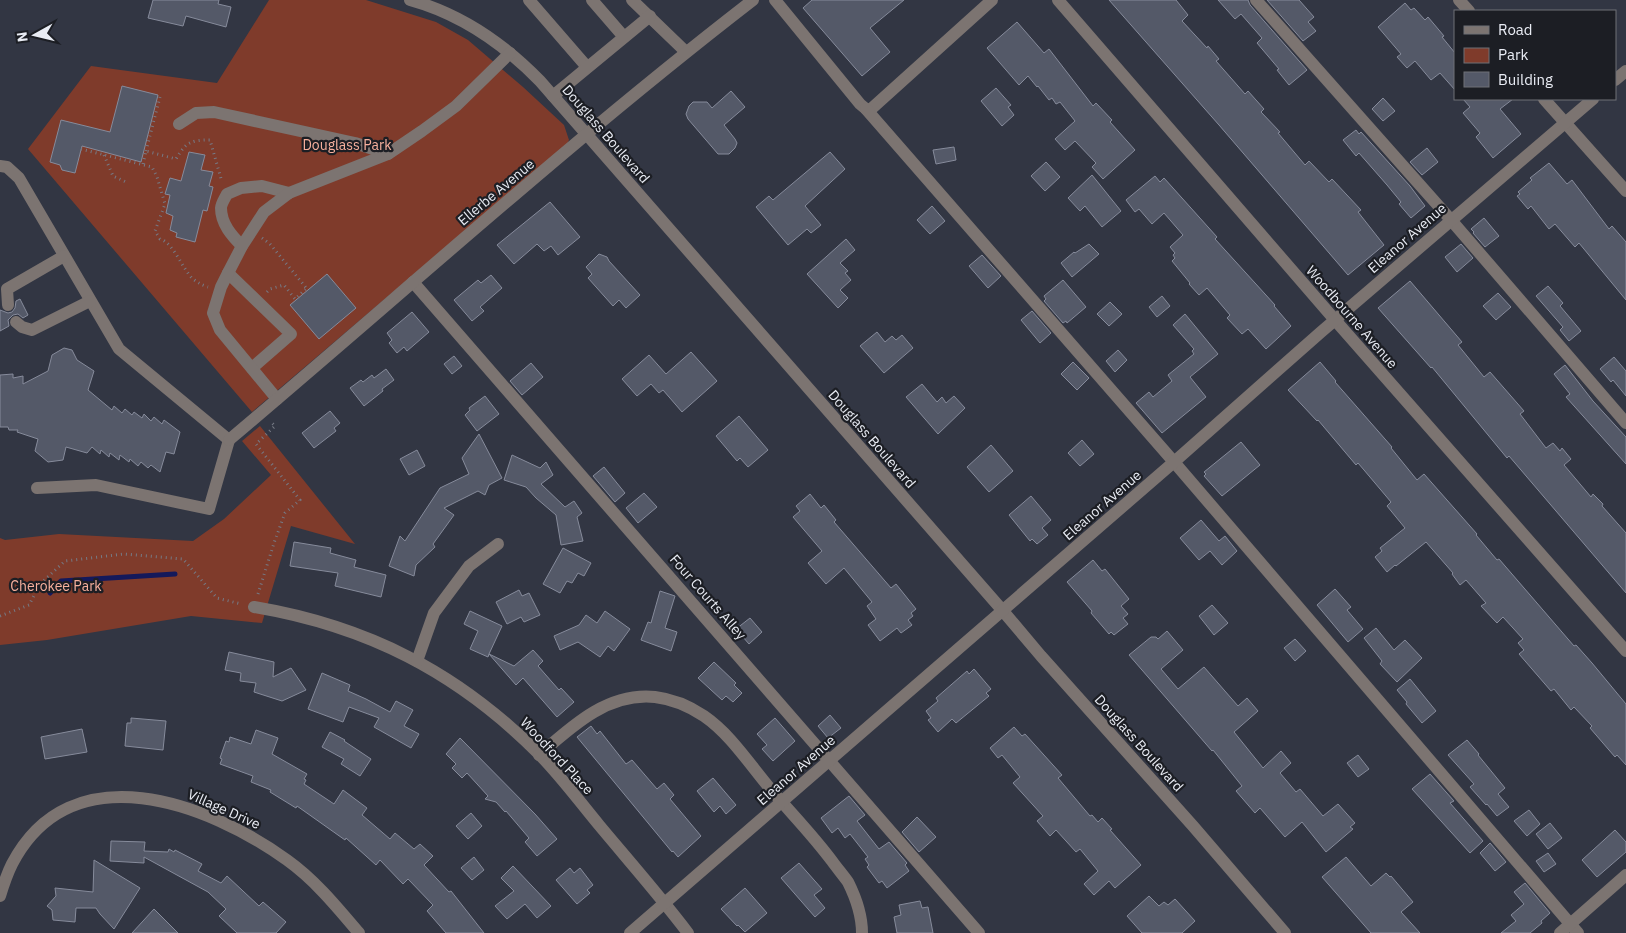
<svg xmlns="http://www.w3.org/2000/svg" width="1626" height="933" viewBox="0 0 1626 933" font-family="'IBM Plex Sans',sans-serif">
<style>
.green{fill:#7f3b2b}
.lines{fill:none;stroke-linecap:round;stroke-linejoin:round}
.stream{stroke:#14195b;stroke-width:5}
.building{fill:#545968;stroke:#868b9b}
.path{stroke:#767a85;stroke-width:3;stroke-dasharray:1 4;stroke-linecap:butt}
.minor{stroke:#7c7471;stroke-width:12}
.labels{text-anchor:middle;stroke-width:4.5;stroke-linejoin:round;paint-order:stroke}
.street-label{font-size:14px;fill:#e9ecf4;stroke:#1c1e24}
.park-label{font-size:14px;fill:#f7b09d;stroke:#1c1e24}
</style>
<rect width="100%" height="100%" fill="#323643"/>
<g class="green">
<path d="M269,0H366L436,22L468,40L523,87L564,125L569,140L567,144L252,412L28,149L91,66L217,83Z"/>
<path d="M260,426L355,544L291,526L262,623L191,616L47,640L0,645V538L5,540L59,534L193,541L224,519L271,475L242,441Z"/>
</g>
<g class="lines">
<path class="stream" d="M50,593L61,581L175,574"/>
</g>
<g class="building">
<path d="M153,0H219L218,4L231,7L226,27L186,16L183,26L148,18Z"/>
<path d="M812,0H904L870,28L890,52L862,76L803,8Z"/>
<path d="M1109,0H1176L1188,15L1182,21L1207,48L1208,46L1219,59L1216,61L1245,94L1248,91L1264,109L1261,112L1280,132L1278,133L1305,165L1309,161L1329,182L1332,179L1361,210L1358,212L1384,245L1348,275L1219,125Z"/>
<path d="M1218,0H1248L1250,5L1307,70L1289,85L1277,70L1279,69L1257,43L1262,38L1241,14L1235,19Z"/>
<path d="M1267,0H1299L1314,17L1308,22L1316,31L1303,41Z"/>
<path d="M1405,3L1411,10L1414,8L1425,20L1428,17L1444,36L1442,37L1455,53V90L1440,73L1431,80L1415,61L1407,68L1397,57L1401,54L1378,27Z"/>
<path d="M1017,22L1044,53L1049,49L1093,106L1096,103L1112,120L1110,122L1135,150L1103,179L1092,167L1096,163L1075,141L1065,150L1055,139L1075,121L1060,102L1056,104L1052,98L1049,100L1038,86L1037,87L1028,76L1019,85L987,48Z"/>
<path d="M122,86L158,95L141,162L82,146L75,173L62,170L60,165L50,162L61,120L110,132Z"/>
<path d="M996,88L1011,105L1008,107L1014,115L1002,126L981,101Z"/>
<path d="M731,91L745,107L724,125L735,139L737,143L735,148L729,154H718L688,119L686,114L689,106L693,102H707L712,108Z"/>
<path d="M1383,98L1395,111L1383,121L1372,109Z"/>
<path d="M1463,99H1513L1500,109L1521,134L1493,158L1476,137L1480,133L1463,113L1470,107Z"/>
<path d="M1356,130L1359,134L1361,132L1410,186L1425,206L1411,218L1399,204L1401,202L1387,185L1359,153L1356,156L1343,140Z"/>
<path d="M954,147L956,160L936,164L933,150Z"/>
<path d="M1427,148L1438,162L1422,175L1410,162Z"/>
<path d="M189,152L205,155L201,170L213,172L209,186L213,187L207,211L203,210L195,242L176,237L177,233L170,230L173,216L166,213L170,195L165,194L170,178L181,181Z"/>
<path d="M830,152L845,169L805,206L821,225L811,233L807,229L788,245L756,207L769,196L773,200Z"/>
<path d="M1046,162L1060,177L1045,191L1031,176Z"/>
<path d="M1549,163L1567,184L1572,180L1609,229L1612,226L1626,242V300L1579,243L1575,247L1555,224L1549,229L1531,206L1528,209L1517,196L1520,194L1518,192L1532,180L1530,178Z"/>
<path d="M1092,175L1121,211L1102,227L1085,206L1080,211L1068,198Z"/>
<path d="M1155,176L1160,182L1164,178L1217,237L1215,239L1275,305L1274,306L1291,326L1266,349L1248,329L1242,334L1227,318L1230,315L1207,288L1199,295L1189,284L1190,283L1172,261L1175,258L1173,255L1175,253L1170,247L1183,235L1164,213L1152,224L1139,209L1135,212L1126,200Z"/>
<path d="M550,202L580,237L558,255L551,246L544,251L537,244L514,264L497,245Z"/>
<path d="M932,206L945,221L930,234L917,220Z"/>
<path d="M1484,218L1499,236L1485,247L1473,233L1474,232L1471,229Z"/>
<path d="M846,239L855,250L840,263L848,271L845,273L851,280L840,290L848,298L838,308L807,274Z"/>
<path d="M1089,244L1099,254L1072,277L1061,263L1074,252L1075,253Z"/>
<path d="M1461,244L1473,258L1457,272L1445,257Z"/>
<path d="M599,254L607,257L609,261L640,295L626,308L619,300L613,306L588,278L592,274L586,267Z"/>
<path d="M982,255L1001,276L988,288L969,266Z"/>
<path d="M327,274L356,308L319,339L290,305Z"/>
<path d="M491,275L502,288L480,307L484,311L472,321L454,300L478,280L481,283Z"/>
<path d="M1063,280L1086,307L1067,323L1066,321L1063,323L1044,301L1046,299L1044,296Z"/>
<path d="M1410,281L1462,342L1458,345L1484,377L1490,372L1524,411L1520,414L1546,448L1553,443L1560,451L1562,448L1571,459L1564,465L1591,497L1593,494L1603,504L1602,506L1626,533V593L1509,456L1507,458L1432,367L1431,368L1378,308Z"/>
<path d="M1548,286L1563,303L1560,306L1581,331L1569,341L1560,330L1563,327L1536,296Z"/>
<path d="M1498,293L1511,307L1496,320L1483,306Z"/>
<path d="M1162,296L1170,306L1157,317L1149,307Z"/>
<path d="M20,299L28,315L23,318L18,314L13,315L8,320L9,326L0,331V310L8,313L12,312L15,308L16,301Z"/>
<path d="M1110,302L1122,314L1109,326L1097,314Z"/>
<path d="M1032,311L1051,333L1040,343L1021,320Z"/>
<path d="M412,312L429,332L407,351L404,347L397,353L389,343L392,340L387,333Z"/>
<path d="M1185,314L1218,354L1190,377L1206,397L1162,433L1136,403L1149,392L1153,397L1172,381L1168,375L1194,354L1192,351L1194,349L1173,325Z"/>
<path d="M877,332L885,342L892,336L896,340L902,335L913,348L884,373L860,346Z"/>
<path d="M64,348L72,350L77,360L94,371L88,390L112,410L114,406L122,413L125,409L132,415L134,412L142,418L144,414L151,421L154,417L162,424L164,420L180,432L174,454L166,452L160,472L151,465L148,468L141,462L138,466L130,459L129,462L120,455L119,460L110,453L109,457L101,450L100,454L92,447L87,453L66,447L63,460L48,462L35,451L38,439L17,432L18,430H9L8,427H0V375L13,374V378L23,376V384L48,371L52,355Z"/>
<path d="M1118,350L1127,360L1115,372L1106,361Z"/>
<path d="M691,352L717,381L682,412L663,390L659,393L651,384L637,396L622,379L649,355L666,374Z"/>
<path d="M454,356L462,366L452,374L444,364Z"/>
<path d="M1614,357L1626,371V396L1613,380L1611,382L1600,369Z"/>
<path d="M1073,362L1089,378L1077,390L1061,374Z"/>
<path d="M1320,362L1336,381L1335,382L1392,447L1391,448L1417,480L1424,474L1477,534L1476,535L1497,560L1499,559L1574,646L1576,645L1592,663L1626,704V765L1617,755L1615,757L1590,728L1592,726L1574,707L1571,710L1554,689L1551,691L1519,654L1524,650L1518,643L1523,639L1503,617L1497,623L1481,606L1486,603L1466,580L1460,585L1452,574L1453,573L1426,542L1396,566L1395,565L1387,572L1375,557L1382,551L1380,548L1405,528L1387,506L1391,502L1364,470L1358,463L1356,465L1318,420L1317,421L1288,390Z"/>
<path d="M531,363L543,377L522,395L510,381Z"/>
<path d="M1565,365L1593,401L1626,437V464L1566,397L1570,394L1554,374Z"/>
<path d="M386,369L394,380L382,389L383,391L364,406L350,388L361,380L363,382L372,375L374,378Z"/>
<path d="M922,384L937,402L942,397L946,403L954,396L965,408L938,434L906,397Z"/>
<path d="M485,396L499,414L477,431L465,415L470,410L469,408Z"/>
<path d="M330,411L340,423L334,428L336,431L314,448L302,433Z"/>
<path d="M739,416L768,450L748,467L740,458L737,461L716,436Z"/>
<path d="M479,434L502,478L489,485L485,495L478,491L444,508L454,515L433,544L435,547L416,565L414,576L389,566L400,536L405,541L440,488L469,474L462,458Z"/>
<path d="M1082,440L1094,454L1080,466L1068,453Z"/>
<path d="M1241,442L1260,465L1222,496L1204,476L1206,474L1204,472Z"/>
<path d="M991,445L1013,471L989,492L967,467Z"/>
<path d="M417,450L425,466L409,475L400,459Z"/>
<path d="M512,455L540,468L546,462L553,475L541,484L565,507L574,501L582,513L577,517L583,541L561,545L556,515L536,498L526,487L504,480Z"/>
<path d="M604,467L625,493L615,502L593,476Z"/>
<path d="M644,493L657,507L638,523L626,508Z"/>
<path d="M810,494L821,508L824,505L836,520L834,522L891,588L896,584L916,609L911,613L913,616L908,620L912,625L901,633L897,628L880,641L868,625L876,619L867,606L872,602L844,568L826,584L808,563L822,551L793,517L800,511L796,506Z"/>
<path d="M1031,496L1051,520L1042,528L1048,535L1037,544L1032,539L1030,541L1009,515Z"/>
<path d="M1201,520L1219,541L1225,536L1237,551L1222,565L1210,551L1199,560L1180,538Z"/>
<path d="M294,542L331,548L330,553L356,560L354,567L386,575L381,597L335,586L338,573L290,566Z"/>
<path d="M563,548L591,563L584,576L578,573L572,583L567,581L560,593L543,584Z"/>
<path d="M1093,560L1102,571L1105,569L1129,599L1121,606L1128,614L1123,618L1128,624L1114,635L1111,632L1109,634L1091,613L1092,611L1067,582Z"/>
<path d="M1335,589L1351,607L1347,610L1363,629L1348,642L1317,605Z"/>
<path d="M519,590L522,596L529,593L540,615L524,622L521,617L507,624L496,602Z"/>
<path d="M660,591L675,596L665,628L677,632L671,651L641,640L648,622L651,623Z"/>
<path d="M1212,605L1228,623L1214,635L1199,616Z"/>
<path d="M470,611L502,626L489,654L514,666L533,650L543,661L538,666L559,690L561,688L574,702L557,717L523,678L516,685L489,654L488,657L470,649L478,631L464,624Z"/>
<path d="M605,611L630,629L614,651L608,646L600,657L578,642L560,650L554,636L579,625L586,615L597,623Z"/>
<path d="M750,618L762,632L749,644L736,629Z"/>
<path d="M1376,628L1394,650L1405,640L1422,658L1397,682L1380,664L1382,661L1364,638Z"/>
<path d="M1167,631L1183,650L1161,669L1178,689L1204,667L1238,706L1247,698L1258,711L1234,732L1263,768L1281,751L1291,763L1280,773L1296,792L1300,789L1323,816L1338,804L1355,823L1350,827L1353,829L1326,852L1302,822L1285,837L1260,808L1255,813L1236,791L1242,786L1213,750L1212,751L1129,655L1151,637H1156L1158,639Z"/>
<path d="M1295,639L1306,651L1295,661L1284,648Z"/>
<path d="M229,652L274,662L273,677L291,668L306,690L282,701L254,692L256,683L240,681L241,673L225,670Z"/>
<path d="M714,662L736,683L734,685L742,693L733,702L726,696L722,700L698,678Z"/>
<path d="M974,669L991,689L986,693L989,696L956,723L952,719L938,732L928,720L931,718L926,711L938,701L936,698L967,671L969,674Z"/>
<path d="M322,673L350,685L348,691L366,699L390,712L396,701L413,710L404,726L419,734L411,748L374,727L379,718L349,707L343,722L308,709Z"/>
<path d="M1410,679L1436,711L1422,723L1406,704L1407,702L1397,690Z"/>
<path d="M830,715L841,728L828,738L818,726Z"/>
<path d="M131,718L166,721L163,750L125,746L127,723H131Z"/>
<path d="M775,718L795,741L773,761L762,749L767,745L757,734Z"/>
<path d="M591,726L597,734L600,731L626,764L632,760L657,789L664,783L674,795L670,799L701,836L678,857L673,851L672,852L577,737Z"/>
<path d="M1014,727L1022,736L1025,734L1062,775L1058,778L1090,816L1092,815L1098,822L1102,818L1112,829L1110,830L1141,865L1115,888L1109,881L1094,895L1084,884L1098,871L1080,849L1076,852L1056,830L1050,836L1037,821L1043,816L1013,783L1020,777L1002,755L998,758L990,748Z"/>
<path d="M82,729L87,752L45,759L41,737Z"/>
<path d="M256,730L278,738L272,754L307,774L304,779L306,780L304,784L334,804L343,790L367,808L362,815L390,839L395,833L414,849L420,844L433,856L424,865L449,892L451,891L484,933H446L427,911L433,905L408,879L403,884L380,860L376,865L346,838L345,840L297,806L296,808L270,792L271,790L251,782L253,776L220,764L222,759L220,758L226,741L229,742L230,737L251,744Z"/>
<path d="M330,732L345,740L344,741L371,759L360,776L341,764L344,759L322,747Z"/>
<path d="M460,738L535,814L557,839L537,856L525,842L529,838L506,811L505,812L496,802L485,799L488,796L467,773L462,778L452,768L456,764L446,754Z"/>
<path d="M1467,740L1479,754L1478,755L1505,788L1498,794L1509,807L1497,816L1487,804L1486,805L1470,787L1474,784L1448,755Z"/>
<path d="M1358,755L1369,769L1358,777L1347,763Z"/>
<path d="M1430,774L1454,801L1450,803L1483,841L1470,853L1412,789Z"/>
<path d="M713,778L736,805L726,814L720,806L714,812L697,791Z"/>
<path d="M849,796L865,815L857,821L879,849L889,842L907,863L905,865L909,871L887,888L882,881L879,883L867,867L869,865L865,859L868,857L850,834L845,838L838,828L832,833L821,818Z"/>
<path d="M1529,810L1540,824L1527,836L1514,821Z"/>
<path d="M471,813L482,826L468,839L456,826Z"/>
<path d="M917,817L936,837L919,852L902,832Z"/>
<path d="M1550,823L1562,838L1548,849L1536,834Z"/>
<path d="M1615,830L1626,842V852L1597,877L1582,860Z"/>
<path d="M111,841L145,842L144,851L168,852L169,849L174,852L175,850L202,864L198,871L221,883L227,876L259,906L263,902L286,922L276,933H237L219,916L226,909L208,892L144,857V863L110,861Z"/>
<path d="M1490,843L1506,862L1495,871L1480,853Z"/>
<path d="M1548,853L1556,864L1544,872L1536,861Z"/>
<path d="M474,857L484,870L472,880L461,868Z"/>
<path d="M1346,857L1371,886L1386,873L1390,877L1391,876L1413,902L1401,912L1420,933H1371L1322,877Z"/>
<path d="M94,860L140,888L114,929L100,914L96,908H76L75,922L53,920L52,910L47,906L56,896L55,888L93,892Z"/>
<path d="M799,863L822,889L814,895L825,908L815,917L781,878Z"/>
<path d="M513,866L551,906L537,918L525,904L507,919L495,906L514,891L501,878Z"/>
<path d="M570,868L574,873L580,868L593,885L587,890L590,893L577,904L556,880Z"/>
<path d="M1525,883L1550,913L1541,921L1542,923L1530,933H1501L1516,921L1511,915L1524,904L1514,892Z"/>
<path d="M745,888L767,913L745,932L738,925L737,926L721,909Z"/>
<path d="M1149,896L1159,906L1164,902L1168,905L1175,899L1195,921L1182,933H1142L1127,916Z"/>
<path d="M920,901L922,908L928,907L933,933H897L894,917L901,915L899,905Z"/>
<path d="M154,909L178,933H132Z"/>
</g>
<g class="lines">
<g class="path">
<path d="M81,149L152,167L157,177L165,204L155,231L160,239C173,242 183,270 193,279C198,283 202,285 208,287"/>
<path d="M146,151L160,97"/>
<path d="M104,155L113,176L126,182"/>
<path d="M143,164L146,151L176,159C186,142 191,140 210,140L222,182"/>
<path d="M262,238L270,244L308,290"/>
<path d="M267,292L270,289L284,285L295,299L307,288"/>
<path d="M258,594L274,543L285,513L300,500L256,444L275,426L270,421"/>
<path d="M0,616L29,605L40,584L65,561L124,554L183,559L217,598L241,604"/>
</g>
<g class="minor">
<path d="M410,0C461,14 503,43 540,81L1003,611L1041,656L1193,826L1285,933"/>
<path d="M529,0L587,67"/>
<path d="M592,0L624,37"/>
<path d="M632,0L686,52"/>
<path d="M775,0L860,104L866,109L870,110L992,0"/>
<path d="M1058,0L1335,320L1626,651"/>
<path d="M1256,0L1451,220L1626,423"/>
<path d="M1459,0L1469,11"/>
<path d="M1615,80L1626,71"/>
<path d="M553,96L650,16"/>
<path d="M1544,99L1626,191"/>
<path d="M866,109L1174,462L1578,933"/>
<path d="M179,124L196,113L214,112L355,143L388,154"/>
<path d="M0,166L7,167L19,178L119,349L229,440L209,509L96,485L37,488"/>
<path d="M242,246C232,236 221,224 221,208C221,204 225,198 227,194L241,188L262,186L289,193"/>
<path d="M228,273L291,334L252,368"/>
<path d="M413,282L979,933"/>
<path d="M8,305L7,289L64,256"/>
<path d="M16,322L22,327L32,330L90,301"/>
<path d="M277,399L220,330L213,313L221,287L228,273L242,246L264,212L289,193L388,154L422,131L456,106L510,53"/>
<path d="M229,440C403,293 573,139 753,0"/>
<path d="M254,607C367,626 457,672 538,753C560,775 579,801 599,825C629,861 660,896 688,933"/>
<path d="M417,661L434,613L469,566L498,544"/>
<path d="M539,755C572,726 608,692 655,697C672,699 689,706 704,716C730,734 748,762 768,786C789,811 812,834 832,861C837,868 843,875 848,882C856,898 862,915 862,933"/>
<path d="M0,896C3,886 7,874 12,864C71,751 208,803 287,860C315,880 337,907 359,933"/>
<path d="M630,933L1174,462L1321,332L1593,99"/>
<path d="M1560,933L1626,875"/>
</g>
</g>
<g class="labels">
<g class="street-label">
<text transform="translate(606 134) rotate(49)" y="5">Douglass Boulevard</text>
<text transform="translate(496 192) rotate(-40)" y="5">Ellerbe Avenue</text>
<text transform="translate(1407 238) rotate(-41)" y="5">Eleanor Avenue</text>
<text transform="translate(1352 317) rotate(49)" y="5">Woodbourne Avenue</text>
<text transform="translate(872 439) rotate(49)" y="5">Douglass Boulevard</text>
<text transform="translate(1102 505) rotate(-41)" y="5">Eleanor Avenue</text>
<text transform="translate(708 597) rotate(49)" y="5">Four Courts Alley</text>
<text transform="translate(1139 743) rotate(48)" y="5">Douglass Boulevard</text>
<text transform="translate(557 756) rotate(47)" y="5">Woodford Place</text>
<text transform="translate(796 770) rotate(-41)" y="5">Eleanor Avenue</text>
<text transform="translate(224 809) rotate(24)" y="5">Village Drive</text>
</g>
<g class="park-label">
<text x="347" y="150">Douglass Park</text>
<text x="56" y="591">Cherokee Park</text>
</g>
</g>
<rect x="1454" y="10" width="162" height="90" fill="#1c1e24" stroke="#6e7077"/>
<rect x="1464" y="26" width="25" height="8" fill="#7c7471" stroke="#6e7077"/>
<text x="1498" y="35" font-size="15" fill="#e9ecf4">Road</text>
<rect x="1464" y="48" width="25" height="15" fill="#7f3b2b" stroke="#6e7077"/>
<text x="1498" y="60" font-size="15" fill="#e9ecf4">Park</text>
<rect x="1464" y="72" width="25" height="15" fill="#545968" stroke="#6e7077"/>
<text x="1498" y="85" font-size="15" fill="#e9ecf4">Building</text>
<g transform="translate(35 35) rotate(262)" stroke="#1c1e24" stroke-width="4" paint-order="stroke">
<path d="M0-4L9 19L0 12L-9 19Z" fill="#e9ecf4"/>
<text y="-8" font-size="14" font-weight="bold" text-anchor="middle" fill="#e9ecf4">N</text>
</g>
</svg>
